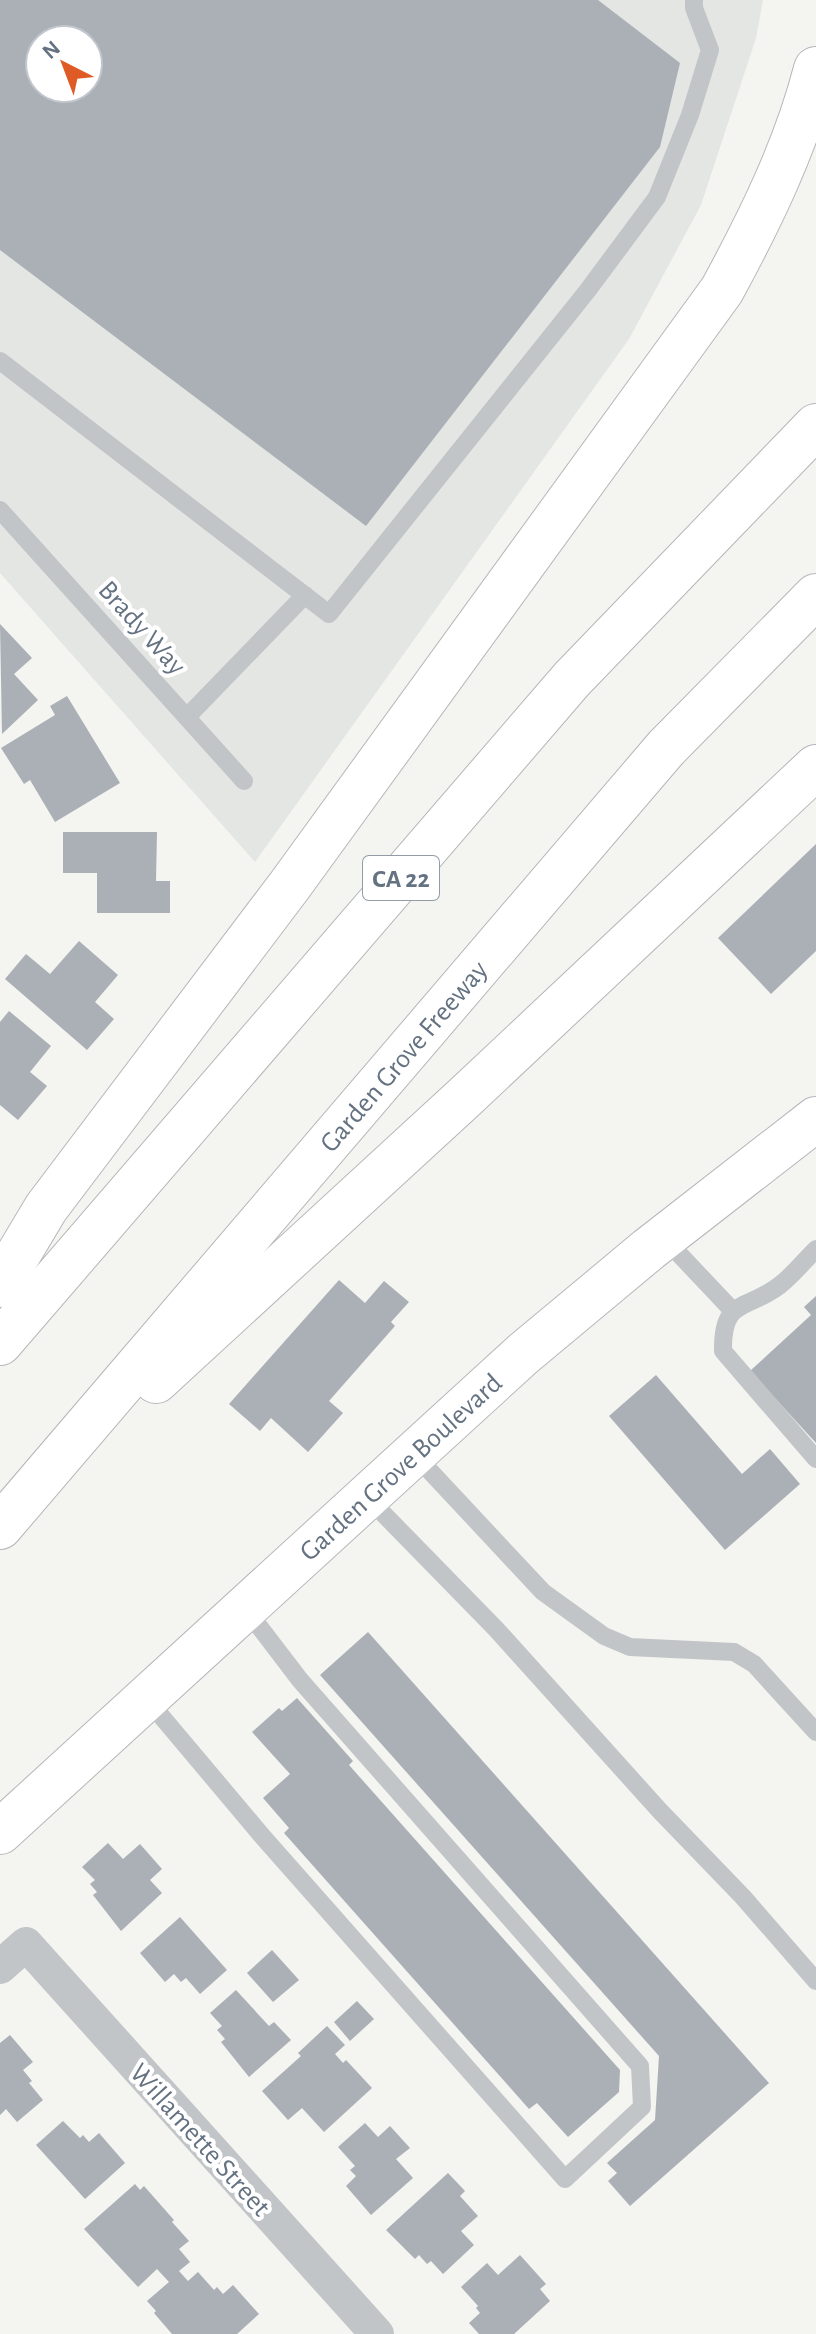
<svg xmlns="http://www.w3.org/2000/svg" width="816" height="2334" viewBox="0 0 816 2334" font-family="'Alegreya Sans',sans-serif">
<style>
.built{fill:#e4e6e4;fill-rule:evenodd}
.building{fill:#aab0b6;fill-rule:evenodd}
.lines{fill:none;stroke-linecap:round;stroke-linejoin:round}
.secondary-casing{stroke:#b4b8bc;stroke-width:46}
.motorway-casing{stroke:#b4b7ba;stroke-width:46}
.service{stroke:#c2c5c8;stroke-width:18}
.minor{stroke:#c2c5c8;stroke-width:34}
.secondary{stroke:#fff;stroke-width:44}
.motorway{stroke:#fff;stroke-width:44}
.labels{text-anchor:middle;stroke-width:8;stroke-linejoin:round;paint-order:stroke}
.shield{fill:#fff;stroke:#929ca7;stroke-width:2}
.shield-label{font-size:26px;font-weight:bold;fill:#647281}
.street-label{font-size:28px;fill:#647281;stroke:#fff}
</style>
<rect width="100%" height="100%" fill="#f4f4f0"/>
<path class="built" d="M0,0H763L756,38L701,205L629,339L255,862L0,573ZM40,40H88V88H40Z"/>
<g class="building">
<path d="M0,0H598L680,63L660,147L366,526L0,250ZM40,40H88V88H40Z"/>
<path d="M0,624L32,658L14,674L38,700L2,734Z"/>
<path d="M67,696L120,783L55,822L30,780L24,784L1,748L55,715L50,706Z"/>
<path d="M63,832H157L156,881H170V913H97V873H63Z"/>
<path d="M816,844V951L771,994L718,938Z"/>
<path d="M79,941L118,975L95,1002L114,1019L87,1050L5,979L26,954L50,974Z"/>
<path d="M9,1011L51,1046L30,1072L47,1086L18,1120L0,1105V1022Z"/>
<path d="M339,1280L365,1303L384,1281L409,1302L391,1322L395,1326L329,1401L343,1413L308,1452L271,1418L260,1431L229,1404Z"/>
<path d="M816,1296V1443L750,1371L811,1315L804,1307Z"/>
<path d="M656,1375L742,1474L770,1449L800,1484L725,1550L609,1416Z"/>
<path d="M368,1632L769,2083L630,2206L608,2181L617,2173L607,2163L655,2120L659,2056L320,1675Z"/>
<path d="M297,1698L353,1761L349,1765L620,2070L619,2092L568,2137L537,2103L529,2109L284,1833L289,1828L263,1798L290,1774L252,1732L279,1708L282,1711Z"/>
<path d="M108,1843L123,1859L140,1844L162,1869L150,1880L162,1893L121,1931L93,1895L97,1892L90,1884L95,1880L82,1867Z"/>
<path d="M180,1917L227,1970L200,1994L186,1978L181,1982L174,1974L165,1982L140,1953Z"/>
<path d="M272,1950L299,1980L273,2002L247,1973Z"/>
<path d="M236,1990L269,2026L274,2022L291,2040L249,2077L221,2042L225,2039L217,2030L222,2026L210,2013Z"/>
<path d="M357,2001L374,2019L350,2041L334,2022Z"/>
<path d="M327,2026L345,2045L335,2054L343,2063L346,2060L372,2088L324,2132L302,2108L288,2120L262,2091L301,2056L298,2053Z"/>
<path d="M10,2035L33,2062L23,2070L32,2081L29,2083L43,2100L17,2122L6,2109L0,2115V2043Z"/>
<path d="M63,2121L80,2138L83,2135L89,2142L99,2133L125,2163L85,2199L36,2145Z"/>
<path d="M365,2123L378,2137L390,2126L410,2148L396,2159L413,2178L371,2215L346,2186L356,2176L350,2170L355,2166L338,2147Z"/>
<path d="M448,2173L465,2191L460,2196L478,2216L461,2231L474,2245L443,2274L431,2261L427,2264L419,2255L415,2259L386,2230Z"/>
<path d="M135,2184L140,2190L144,2186L174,2220L172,2222L189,2241L179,2249L190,2262L179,2271L188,2281L198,2272L214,2290L217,2287L223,2294L233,2285L259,2314L237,2334H172L154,2313L156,2311L147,2301L169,2282L157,2269L138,2287L84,2229Z"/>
<path d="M520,2255L546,2284L540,2289L550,2301L514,2334H479L469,2323L480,2313L476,2308L478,2306L461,2287L487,2263L498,2275Z"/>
</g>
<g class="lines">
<g class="secondary-casing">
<g id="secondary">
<path id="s1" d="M0,1832L523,1354L649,1249L816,1119"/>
</g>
</g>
<g class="motorway-casing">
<g id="motorway">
<path d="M0,1285L46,1208L290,885L722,290C760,220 796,147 816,69"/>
<path d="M0,1343L572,679L816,426"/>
<path d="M156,1381L465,1097L816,767"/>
<path id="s2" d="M0,1527L666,748L816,596"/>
</g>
</g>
<g class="service">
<path d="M0,361L329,614L588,290L657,197L690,115L710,50L694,8V0"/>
<path d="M0,510L244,781"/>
<path d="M187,717L305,595"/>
<path d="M664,1238L733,1311"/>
<path d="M816,1249C804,1261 793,1275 780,1285C747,1311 722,1297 723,1351L816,1459"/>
<path d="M414,1454L543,1592L604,1636L630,1647L734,1652L754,1664L816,1732"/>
<path d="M367,1497L496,1629L660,1811L743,1897L816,1981"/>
<path d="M146,1698L263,1837L565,2179L642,2107L640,2066L300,1680L245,1608"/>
</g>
<path class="minor" d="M0,1967L26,1944L377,2334"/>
<use href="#secondary" class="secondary"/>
<use href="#motorway" class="motorway"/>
</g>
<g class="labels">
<rect class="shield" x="363" y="856" width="76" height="44" rx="6"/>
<g class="shield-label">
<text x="401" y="887">CA 22</text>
</g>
<g class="street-label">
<text transform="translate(143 627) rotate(48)" y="10">Brady Way</text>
<text dy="10" stroke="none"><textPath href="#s2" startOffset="620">Garden Grove Freeway</textPath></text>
<text dy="10" stroke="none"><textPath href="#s1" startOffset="542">Garden Grove Boulevard</textPath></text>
<text transform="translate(201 2139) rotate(48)" y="10">Willamette Street</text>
</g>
</g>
<g transform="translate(64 64) rotate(318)"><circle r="38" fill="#ffffff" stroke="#c1c7cd" stroke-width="2"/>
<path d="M0-6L14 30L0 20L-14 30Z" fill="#de5b26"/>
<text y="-12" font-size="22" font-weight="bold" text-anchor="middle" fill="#647281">N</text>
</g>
</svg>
